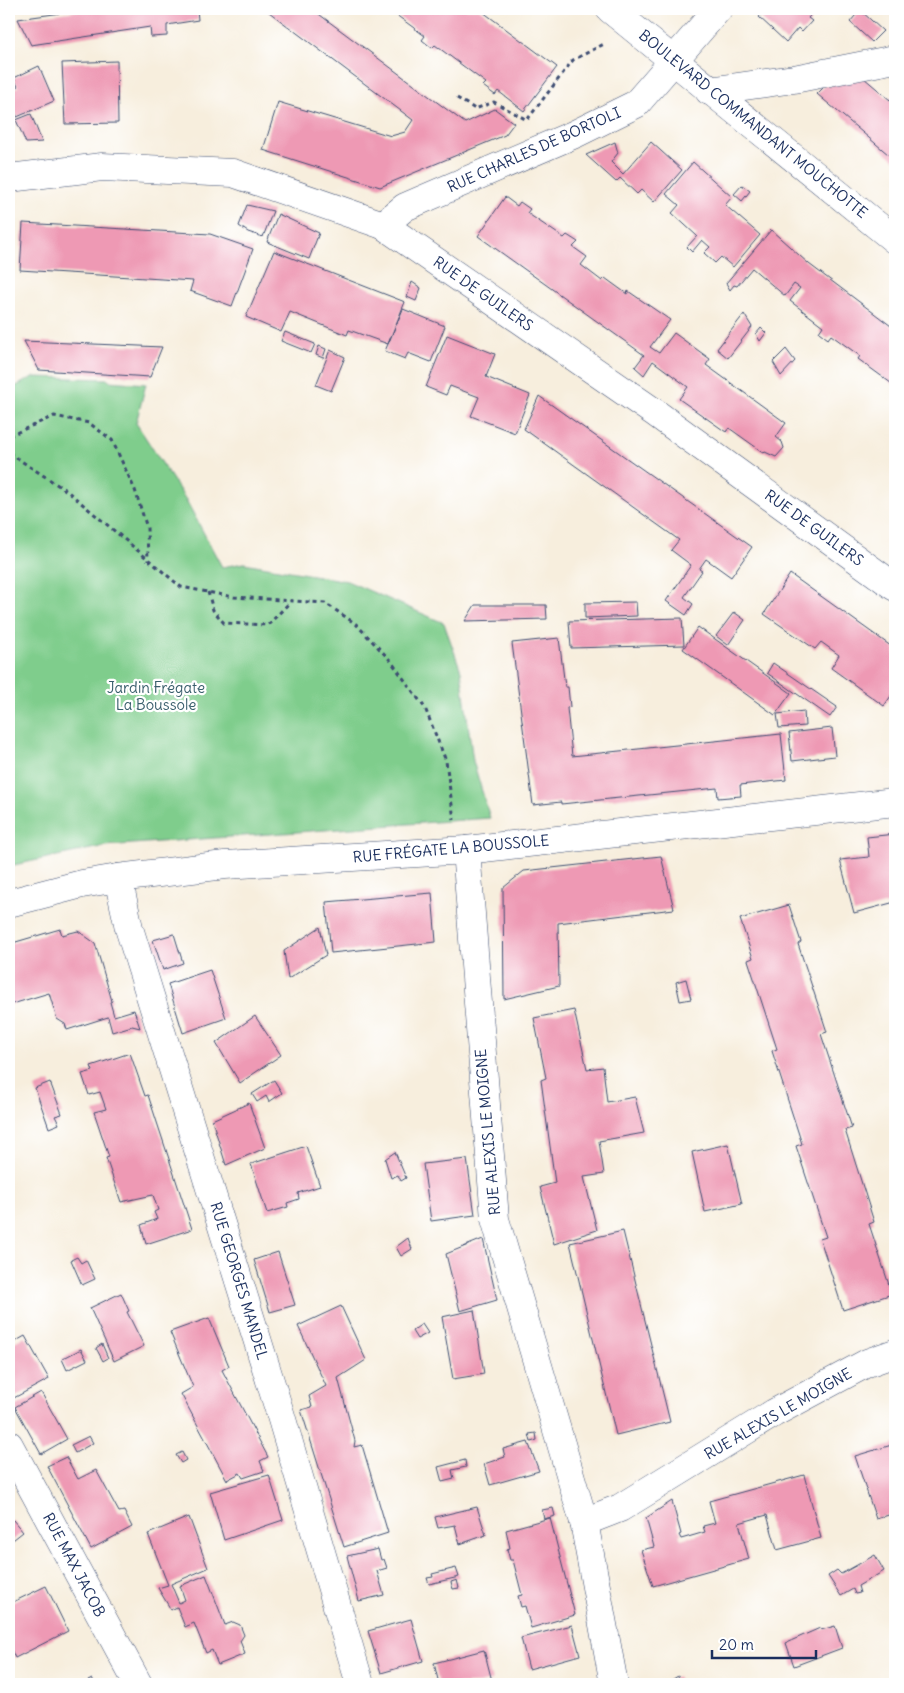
<svg xmlns="http://www.w3.org/2000/svg" width="904" height="1693" viewBox="0 0 904 1693" font-family="Delius,sans-serif">
<style>
.green{fill:#7fcd8c;stroke:#4d7e75}
.building{fill:#ee99b4}
.lines{fill:none;stroke-linecap:round;stroke-linejoin:round}
.minor-casing{stroke:#3c4c71;stroke-width:29}
.path{stroke:#3c4c71;stroke-width:3;stroke-dasharray:4 4;stroke-linecap:butt}
.minor{stroke:#fff;stroke-width:28}
.labels{text-anchor:middle;stroke-width:4.5;stroke-linejoin:round;paint-order:stroke}
.street-label{font-size:15px;fill:#1b2f5e;stroke:#fff}
.park-label{font-size:15px;fill:#395e6c;stroke:#fff}
</style>
<rect width="100%" height="100%" fill="#fff"/>
<filter id="ink" filterUnits="userSpaceOnUse"><feTurbulence type="fractalNoise" baseFrequency=".02" numOctaves="2"/><feDisplacementMap in="SourceGraphic" scale="10" xChannelSelector="R" yChannelSelector="G"/><feConvolveMatrix kernelMatrix="1 2 1 2 8 2 1 2 1" color-interpolation-filters="sRGB"/></filter>
<filter id="wash" filterUnits="userSpaceOnUse"><feTurbulence type="fractalNoise" baseFrequency=".0096" numOctaves="4" result="noise"/><feDisplacementMap in="SourceGraphic" scale="20" xChannelSelector="R" yChannelSelector="G"/><feGaussianBlur stdDeviation="1.12" result="paint"/><feColorMatrix in="noise" values="0 0 0 0 0 0 0 0 0 0 0 0 0 0 0 0 0 1.4 0 .05"/><feComposite in="paint" operator="in"/></filter>
<g filter="url(#wash)">
<rect width="100%" height="100%" fill="#f7eedd"/>
<path class="green" d="M33,377L107,379L109,381L146,384L136,423L186,500L222,567L244,563L347,581L444,623L461,671L473,761L490,818L105,846L9,866V390Z"/>
<g id="blocks">
<g class="building">
<path d="M90,9H197L198,20L167,25V36L151,37L150,27L31,45L18,19Z"/>
<path d="M265,9H312L465,123L495,109L514,123L505,135L380,187L263,150L278,102L391,136L405,132L413,120Z"/>
<path d="M388,9H479L557,67L524,111L498,91L495,95L483,86L486,83L435,45L432,48L422,40L425,36Z"/>
<path d="M766,9H816L808,18L812,21L802,32L798,28L786,42L759,17Z"/>
<path d="M860,10L883,31L872,42L850,22Z"/>
<path d="M117,61L118,123L65,124L62,63Z"/>
<path d="M39,66L54,101L17,117L9,98V90L18,87L14,78Z"/>
<path d="M864,78L890,100L893,96L895,99V160L817,94L825,86Z"/>
<path d="M31,114L42,142L26,143L16,120Z"/>
<path d="M615,142L618,153L611,162L623,174L651,142L682,170L654,202L641,190L637,194L620,178L616,182L586,155Z"/>
<path d="M693,162L732,197L725,205L760,235L733,267L721,257L715,263L704,253L710,247L702,240L692,252L687,247L697,236L672,213L679,205L666,194Z"/>
<path d="M742,185L750,191L742,201L734,194Z"/>
<path d="M505,197L517,206L520,202L530,209L527,213L564,238L567,235L578,242L573,247L587,257L581,265L602,281L605,278L627,294L628,291L670,320L650,347L659,353L674,333L710,359L706,365L786,423L776,437L782,442L784,448L776,457L765,452L764,453L729,428L726,432L679,399L688,387L653,361L644,375L635,367L644,355L478,236Z"/>
<path d="M247,205L273,211L263,237L248,232L239,226Z"/>
<path d="M278,214L319,233L309,259L267,242Z"/>
<path d="M23,223L210,234L253,249L232,306L190,291L193,281L20,270Z"/>
<path d="M771,230L809,264L895,329V386L858,359L860,356L831,335L828,339L819,332L823,326L790,301L800,288L794,284L785,296L752,268L737,286L734,285L730,290L726,283Z"/>
<path d="M274,251L405,302L388,344L349,330L347,335L290,312L281,332L246,317Z"/>
<path d="M412,282L421,288L416,301L407,297Z"/>
<path d="M403,309L445,326L431,362L408,353L405,359L385,351Z"/>
<path d="M744,314L752,327L728,358L717,349Z"/>
<path d="M761,328L766,333L760,341L756,334Z"/>
<path d="M285,332L315,344L311,353L281,341Z"/>
<path d="M447,335L495,354L486,377L530,395L515,433L471,416L479,397L450,386L446,395L426,387Z"/>
<path d="M24,341L162,347L150,377L39,370Z"/>
<path d="M319,346L326,349L323,358L316,355Z"/>
<path d="M786,349L795,361L781,376L773,362Z"/>
<path d="M330,350L345,357L331,391L316,385Z"/>
<path d="M539,396L752,547L731,577L706,559L699,569L702,571L684,597L693,604L686,615L666,601L691,565L671,550L679,540L524,429Z"/>
<path d="M790,574L895,649V695L893,693L884,706L831,668L839,655L821,642L815,649L764,614Z"/>
<path d="M636,602L637,616L585,618V603Z"/>
<path d="M475,605H546L547,619L465,621Z"/>
<path d="M734,612L745,620L728,645L716,636Z"/>
<path d="M682,618L684,645L571,648L569,621Z"/>
<path d="M698,627L791,693L775,715L683,649Z"/>
<path d="M559,638L565,687H568L570,707L567,708L572,756L781,734L786,780L740,785L741,796L718,798L717,788L561,804V802L533,805L512,643Z"/>
<path d="M773,663L837,707L830,717L767,673Z"/>
<path d="M804,711L805,726L779,728L777,714Z"/>
<path d="M832,728L835,756L792,761L789,733Z"/>
<path d="M895,834V902L854,913L840,860L869,857L867,837Z"/>
<path d="M661,856L674,909L558,923L559,986L504,999L503,888L524,871Z"/>
<path d="M432,893L436,942L331,953L326,902Z"/>
<path d="M789,905L801,942L798,944L827,1032L821,1034L852,1128L845,1130L874,1222L869,1224L892,1294L843,1310L820,1239L826,1237L796,1146L802,1144L772,1051L777,1049L748,960L753,958L740,919Z"/>
<path d="M320,927L326,955L288,979L284,951Z"/>
<path d="M60,929L62,935L78,931L95,943L112,1001L110,1002L114,1016L134,1010L140,1028L132,1026L112,1032L108,1017L67,1030L65,1024L57,1019L49,993L9,1005V944Z"/>
<path d="M174,934L183,963L163,970L153,940Z"/>
<path d="M210,970L226,1018L183,1033L168,984Z"/>
<path d="M686,979L691,999L680,1001L676,982Z"/>
<path d="M574,1010L587,1069L603,1067L607,1102L635,1097L644,1133L599,1141L604,1174L584,1177L597,1230L554,1244L540,1187L555,1183L541,1080L546,1078L534,1018Z"/>
<path d="M255,1016L281,1055L240,1083L216,1043Z"/>
<path d="M130,1053L145,1096L148,1095L192,1229L146,1244L141,1225L157,1219L154,1212L158,1210L153,1195L121,1202L106,1158L109,1157L94,1112L106,1109L100,1092L89,1095L82,1074L93,1071L91,1066Z"/>
<path d="M274,1080L282,1093L269,1102L266,1096L257,1102L252,1094Z"/>
<path d="M50,1082L62,1114L55,1116L59,1124L49,1128L35,1088Z"/>
<path d="M249,1103L265,1148L226,1165L212,1120Z"/>
<path d="M728,1144L742,1204L705,1212L692,1152Z"/>
<path d="M306,1146L320,1186L298,1193L299,1199L287,1203L288,1207L267,1213L251,1164Z"/>
<path d="M395,1152L406,1178L401,1181L398,1175L391,1178L385,1159Z"/>
<path d="M467,1159L475,1215L431,1221L423,1164Z"/>
<path d="M623,1231L670,1422L616,1435L570,1243Z"/>
<path d="M408,1238L412,1249L401,1256L396,1247Z"/>
<path d="M483,1239L497,1300L460,1311L446,1254Z"/>
<path d="M278,1252L295,1305L270,1312L254,1260Z"/>
<path d="M77,1257L81,1263L86,1260L95,1279L82,1285L71,1260Z"/>
<path d="M121,1293L129,1311L127,1312L144,1346L114,1361L90,1308Z"/>
<path d="M341,1306L366,1360L338,1378L355,1441L354,1447L362,1445L388,1533L344,1547L301,1410L312,1407L309,1396L326,1386L298,1326Z"/>
<path d="M474,1310L484,1374L453,1379L442,1317Z"/>
<path d="M209,1318L229,1366L222,1370L268,1457L260,1461L264,1471L243,1478L240,1473L227,1480L181,1394L193,1387L170,1332Z"/>
<path d="M422,1324L428,1333L417,1339L412,1331Z"/>
<path d="M25,1336L49,1379L12,1399L9,1393V1345Z"/>
<path d="M102,1344L108,1358L103,1361L96,1348Z"/>
<path d="M81,1349L87,1360L67,1370L62,1359Z"/>
<path d="M41,1392L67,1439L41,1454L15,1407Z"/>
<path d="M536,1433L537,1440L531,1442L529,1434Z"/>
<path d="M89,1436L93,1443L75,1453L71,1445Z"/>
<path d="M528,1442L539,1471L490,1485L484,1464L505,1457L503,1449Z"/>
<path d="M895,1444V1513L876,1519L855,1456Z"/>
<path d="M182,1452L186,1460L181,1463L176,1455Z"/>
<path d="M66,1457L78,1479L96,1470L119,1512L124,1511L132,1527L91,1549L47,1466Z"/>
<path d="M465,1460L466,1467L452,1470L454,1479L442,1482L438,1467Z"/>
<path d="M269,1475L283,1520L224,1540L210,1492Z"/>
<path d="M804,1475L821,1538L777,1550L767,1515L739,1523L749,1559L653,1586L641,1550L654,1547L646,1518L672,1501L681,1534L679,1535L681,1539L688,1537L705,1532L703,1526L715,1523L709,1501Z"/>
<path d="M477,1507L486,1535L460,1544L455,1525L438,1528L435,1517Z"/>
<path d="M553,1508L555,1516L544,1519L542,1510Z"/>
<path d="M189,1517L208,1568L171,1584L179,1603L185,1600L180,1586L206,1575L225,1625L233,1622L240,1625L244,1635L240,1641L245,1654L218,1665L212,1650L206,1653L194,1623L185,1627L177,1607L171,1610L158,1588L168,1585L148,1534Z"/>
<path d="M550,1518L575,1615L531,1628L525,1606L521,1607L518,1596L522,1595L513,1560H510L507,1549L510,1548L506,1530Z"/>
<path d="M13,1520L23,1532L9,1543V1522Z"/>
<path d="M378,1549L381,1560L384,1559L387,1568L377,1571L384,1595L359,1601L347,1556Z"/>
<path d="M875,1555L884,1571L858,1586L860,1593L855,1594L853,1589L841,1596L828,1576L837,1570L841,1574Z"/>
<path d="M456,1568L459,1577L429,1584L427,1578L433,1577L432,1574Z"/>
<path d="M457,1580L459,1588L453,1589L451,1582Z"/>
<path d="M46,1586L68,1631L15,1658L9,1645V1604Z"/>
<path d="M411,1619L423,1661L381,1673L368,1631Z"/>
<path d="M572,1625L580,1655L529,1669L521,1638Z"/>
<path d="M835,1626L842,1648L794,1666L786,1643L820,1628L821,1630Z"/>
<path d="M484,1650L492,1681L479,1684H439L434,1663Z"/>
<path d="M678,1676L680,1684H665Z"/>
<path d="M92,1679L95,1684H82Z"/>
</g>
</g>
</g>
<g filter="url(#ink)">
<use href="#blocks" fill-opacity="0" stroke="#3c4c71" stroke-width="1"/>
<g class="lines">
<g class="minor-casing">
<g id="minor">
<path d="M610,9L895,240"/>
<path d="M709,91L794,79L895,59"/>
<path d="M9,178L102,167L233,173L383,225L654,412L895,587"/>
<path d="M383,225L405,207L575,134L636,104L718,9"/>
<path d="M466,850L495,1219L584,1522L614,1684"/>
<path d="M118,878L129,928L281,1416L360,1684"/>
<path d="M9,903L82,884L118,878L225,865L466,850L895,802"/>
<path d="M9,1445L138,1684"/>
<path d="M584,1522L620,1508L774,1413L867,1363L895,1353"/>
</g>
</g>
<g class="path">
<path d="M457,98L475,109L494,102L527,120L573,60L604,44"/>
<path d="M9,436L54,416L89,423L112,440L135,490L147,528L148,561"/>
<path d="M9,453L67,491L181,587L234,597L325,603L356,624L390,660L425,708L446,761L454,820"/>
<path d="M208,592L213,610L224,623L268,625L292,600"/>
</g>
<use href="#minor" class="minor"/>
</g>
</g>
<g class="labels">
<g class="street-label">
<text transform="translate(753 124) rotate(39)" y="5">BOULEVARD COMMANDANT MOUCHOTTE</text>
<text transform="translate(534 150) rotate(-24)" y="5">RUE CHARLES DE BORTOLI</text>
<text transform="translate(483 294) rotate(35)" y="5">RUE DE GUILERS</text>
<text transform="translate(814 528) rotate(36)" y="5">RUE DE GUILERS</text>
<text transform="translate(451 849) rotate(-5)" y="5">RUE FRÉGATE LA BOUSSOLE</text>
<text transform="translate(488 1132) rotate(-95)" y="5">RUE ALEXIS LE MOIGNE</text>
<text transform="translate(239 1281) rotate(73)" y="5">RUE GEORGES MANDEL</text>
<text transform="translate(778 1414) rotate(-30)" y="5">RUE ALEXIS LE MOIGNE</text>
<text transform="translate(74 1565) rotate(62)" y="5">RUE MAX JACOB</text>
</g>
<g class="park-label">
<text x="156" y="693">Jardin Frégate<tspan x="156" dy="17">La Boussole</tspan></text>
</g>
</g>
<rect width="904" height="1693" fill="none" stroke="#fff" stroke-width="30"/>
<path d="M712 1650v8h104v-8" fill="none" stroke="#1b2f5e" stroke-width="2.5"/>
<text x="719" y="1650" font-size="15" fill="#1b2f5e" stroke="#ffffff" stroke-width="4" paint-order="stroke">20 m</text>
</svg>
